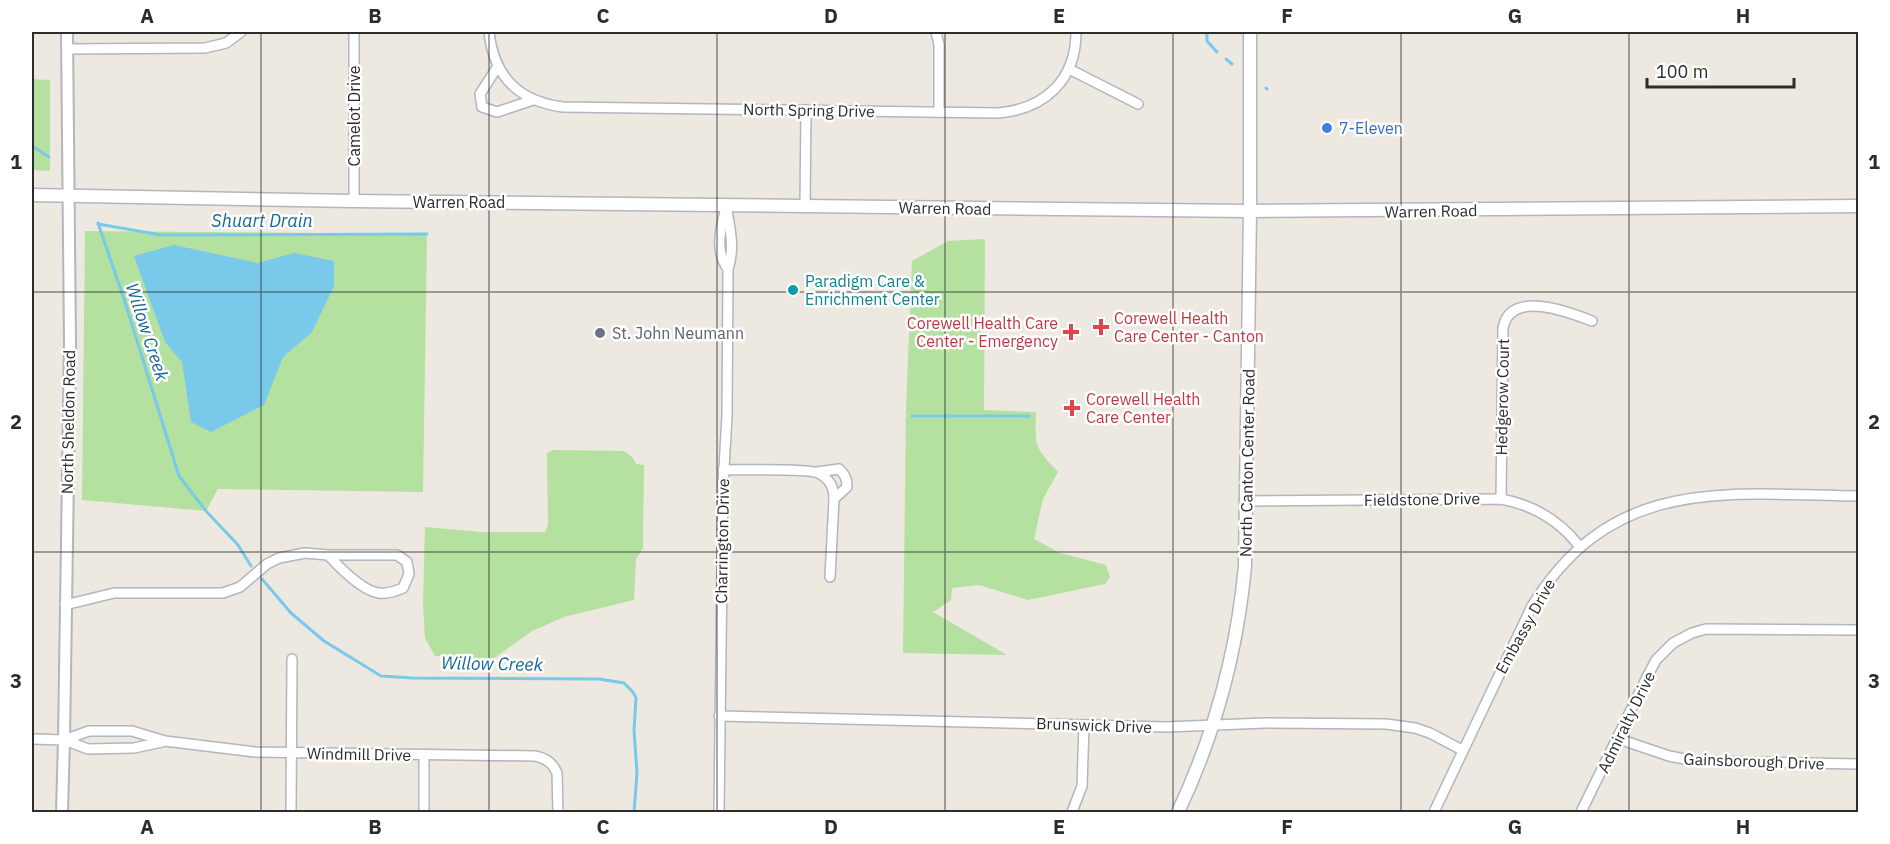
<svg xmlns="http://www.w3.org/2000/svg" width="1890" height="844" viewBox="0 0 1890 844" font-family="'IBM Plex Sans',sans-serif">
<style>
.green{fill:#b4e19f}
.water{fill:#78c9ea}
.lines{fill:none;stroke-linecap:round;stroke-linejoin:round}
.stream{stroke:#78c9ea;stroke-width:3}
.minor-casing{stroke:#b3b5bf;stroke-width:12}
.tertiary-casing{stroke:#b3b5bf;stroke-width:14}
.secondary-casing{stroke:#b3b5bf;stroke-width:15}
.minor{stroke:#fff;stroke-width:9}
.tertiary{stroke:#fff;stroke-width:10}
.secondary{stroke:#fff;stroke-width:12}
.grid{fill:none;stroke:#2c2c2c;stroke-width:1.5;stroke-opacity:0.55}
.shop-dot{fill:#3f7fe0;stroke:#fff;stroke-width:2}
.culture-dot{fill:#0f9aa8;stroke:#fff;stroke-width:2}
.health-dot{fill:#e0444e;stroke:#fff;stroke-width:2}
.worship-dot{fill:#6b7280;stroke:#fff;stroke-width:2}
.labels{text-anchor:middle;stroke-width:5;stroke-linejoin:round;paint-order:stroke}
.street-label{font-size:16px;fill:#2c2c2c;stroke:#fff}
.shop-label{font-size:16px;fill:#366cbe;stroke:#fff;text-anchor:start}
.culture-label{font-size:16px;fill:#0d838f;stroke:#fff;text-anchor:start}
.health-label{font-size:16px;fill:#be3a42;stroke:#fff;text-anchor:start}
.worship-label{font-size:16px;fill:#5b616d;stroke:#fff;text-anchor:start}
.water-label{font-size:18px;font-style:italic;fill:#136899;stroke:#fff}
.neatline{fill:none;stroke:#2c2c2c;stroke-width:2}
.grid-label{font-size:20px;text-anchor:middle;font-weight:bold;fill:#2c2c2c}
</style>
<rect width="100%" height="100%" fill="#ede8e0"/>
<g class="green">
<path d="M32,79L50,80V171L32,170Z"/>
<path d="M85,231L427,234L423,492L218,489L206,511L82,500Z"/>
<path d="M985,239L984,410L1036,412C1035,447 1034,446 1058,472L1043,499L1034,539L1060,553L1106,565L1110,577L1105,584L1028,600L979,585L952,588L951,600L933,612L1007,655L903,653L906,408L912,261L948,241Z"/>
<path d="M553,450L624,451L633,458L636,464L644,465L643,548L636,559L634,600L564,617L532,631L493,659L435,656L425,638L423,605L425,527L482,532H545L548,525L547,453Z"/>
</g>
<path class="water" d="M174,245L258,263L294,253L334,261V286L312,332L283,357L264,405L211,432L191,422L182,362L165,342L134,256Z"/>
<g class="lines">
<g class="stream">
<path d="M1207,32V41L1217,52"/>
<path d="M1226,59L1232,64"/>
<path d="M1266,88L1267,89"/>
<path d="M32,146L49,157"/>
<path d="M98,223L124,299L179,476L206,511L238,545L251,566"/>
<path d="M98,224L161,235L427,234"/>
<path d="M912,416H1029"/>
<path d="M262,579L291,613L324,641L381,676L413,678L599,679L624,683L633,692L636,698L634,730L637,773L634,812"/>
</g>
<g class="minor-casing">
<g id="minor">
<path d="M489,32C494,77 518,101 563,107L998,113C1045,109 1076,80 1076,32"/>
<path d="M936,32L939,45V112"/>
<path d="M67,49L205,48L226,43L241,32"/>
<path d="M498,66L480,94L482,107L497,112L533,100"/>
<path d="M1069,69L1138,104"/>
<path d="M354,201V32"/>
<path d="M805,206L806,110"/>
<path d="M725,211C720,231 715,252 728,269"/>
<path d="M723,470C739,470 808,468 818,473C829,478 834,487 834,499L830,577"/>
<path d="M817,472L839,469C845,475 847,478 847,487L834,499"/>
<path d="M1501,499L1503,328C1510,289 1569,312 1592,321"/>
<path d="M1247,501L1501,499C1534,505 1560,521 1580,547"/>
<path d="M65,605L114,593H223L240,587L267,564L279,558L305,553L328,555C340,568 362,591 379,593C388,594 396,591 403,588L409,574L407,562L397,555H328"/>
<path d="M719,716L1166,727L1265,723L1386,724L1415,728L1430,733L1462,750"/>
<path d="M1616,738L1669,756L1695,761L1858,764"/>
<path d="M32,739L64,740L89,731H132L165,741L255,752L535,756C546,758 553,763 557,773L558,812"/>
<path d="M64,740L88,749L134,748L162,742"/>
<path d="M291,812L292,659"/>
<path d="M424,812V755"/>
<path d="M719,812L723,485L727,416L728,269C735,248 730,227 726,206"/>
<path d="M1072,812L1082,786L1084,725"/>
<path d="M1434,812L1532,606C1613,475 1725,494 1858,496"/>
<path d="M1581,812L1648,675L1656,660L1673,643L1692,633L1706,629L1858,630"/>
</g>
</g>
<g class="tertiary-casing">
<path id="tertiary" d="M62,812L64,740L70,343L67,32"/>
</g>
<g class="secondary-casing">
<g id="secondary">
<path d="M32,195L354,201L1250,211L1858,206"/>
<path d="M1178,812C1215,734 1237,652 1245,566L1250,211V32"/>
</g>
</g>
<use href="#minor" class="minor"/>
<use href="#tertiary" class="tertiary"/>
<use href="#secondary" class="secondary"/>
</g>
<path class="grid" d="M261,32V812M489,32V812M717,32V812M945,32V812M1173,32V812M1401,32V812M1629,32V812M32,292H1858M32,552H1858"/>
<circle class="shop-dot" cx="1327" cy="128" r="6"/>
<circle class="culture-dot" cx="793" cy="290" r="6"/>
<g class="health-dot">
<path d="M1098 318h6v6h6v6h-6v6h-6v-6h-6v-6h6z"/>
<path d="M1068 323h6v6h6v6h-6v6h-6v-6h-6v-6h6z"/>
<path d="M1069 399h6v6h6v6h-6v6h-6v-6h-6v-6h6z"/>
</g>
<circle class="worship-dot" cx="600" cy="333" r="6"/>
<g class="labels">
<g class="street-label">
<text transform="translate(809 110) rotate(1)" y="6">North Spring Drive</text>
<text transform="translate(354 116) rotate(-90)" y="6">Camelot Drive</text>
<text x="459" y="208">Warren Road</text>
<text transform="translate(945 208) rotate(1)" y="6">Warren Road</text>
<text transform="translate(1431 211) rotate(-1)" y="6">Warren Road</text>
<text transform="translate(1502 397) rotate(-89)" y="6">Hedgerow Court</text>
<text transform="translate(68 422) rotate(-89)" y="6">North Sheldon Road</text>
<text transform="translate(1247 463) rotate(-89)" y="6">North Canton Center Road</text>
<text transform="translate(1422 499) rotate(-1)" y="6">Fieldstone Drive</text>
<text transform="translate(722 541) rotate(-89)" y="6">Charrington Drive</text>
<text transform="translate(1525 626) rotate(-61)" y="6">Embassy Drive</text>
<text transform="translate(1626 722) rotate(-64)" y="6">Admiralty Drive</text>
<text transform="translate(1094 725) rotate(2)" y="6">Brunswick Drive</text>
<text transform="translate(359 754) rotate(1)" y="6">Windmill Drive</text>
<text transform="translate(1754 761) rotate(2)" y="6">Gainsborough Drive</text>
</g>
<g class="shop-label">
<text x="1339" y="134">7-Eleven</text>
</g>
<g class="culture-label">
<text x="805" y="287">Paradigm Care &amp;<tspan x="805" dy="18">Enrichment Center</tspan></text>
</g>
<g class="health-label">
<text x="1114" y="324">Corewell Health<tspan x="1114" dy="18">Care Center - Canton</tspan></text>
<text x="1058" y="329" text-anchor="end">Corewell Health Care<tspan x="1058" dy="18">Center - Emergency</tspan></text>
<text x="1086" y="405">Corewell Health<tspan x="1086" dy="18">Care Center</tspan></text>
</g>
<g class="worship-label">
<text x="612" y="339">St. John Neumann</text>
</g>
<g class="water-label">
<text x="262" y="227">Shuart Drain</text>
<text transform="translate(147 332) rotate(72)" y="6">Willow Creek</text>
<text transform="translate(492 664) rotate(1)" y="6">Willow Creek</text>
</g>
</g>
<rect width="1890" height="844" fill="none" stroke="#ffffff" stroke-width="66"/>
<path d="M1647 78v9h147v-9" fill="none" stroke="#2c2c2c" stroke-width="3"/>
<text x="1656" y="78" font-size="18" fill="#2c2c2c" stroke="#ffffff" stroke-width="4.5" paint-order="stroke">100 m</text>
<rect x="33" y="33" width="1824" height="778" class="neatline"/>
<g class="grid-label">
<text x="147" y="23">A</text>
<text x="375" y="23">B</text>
<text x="603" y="23">C</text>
<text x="831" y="23">D</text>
<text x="1059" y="23">E</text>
<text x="1287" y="23">F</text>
<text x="1515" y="23">G</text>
<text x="1743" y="23">H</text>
<text x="16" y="169">1</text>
<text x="1874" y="169">1</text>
<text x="16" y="429">2</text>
<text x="1874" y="429">2</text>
<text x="16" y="688">3</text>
<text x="1874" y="688">3</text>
<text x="147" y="834">A</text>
<text x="375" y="834">B</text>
<text x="603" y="834">C</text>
<text x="831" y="834">D</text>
<text x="1059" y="834">E</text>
<text x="1287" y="834">F</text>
<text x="1515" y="834">G</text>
<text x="1743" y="834">H</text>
</g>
</svg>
